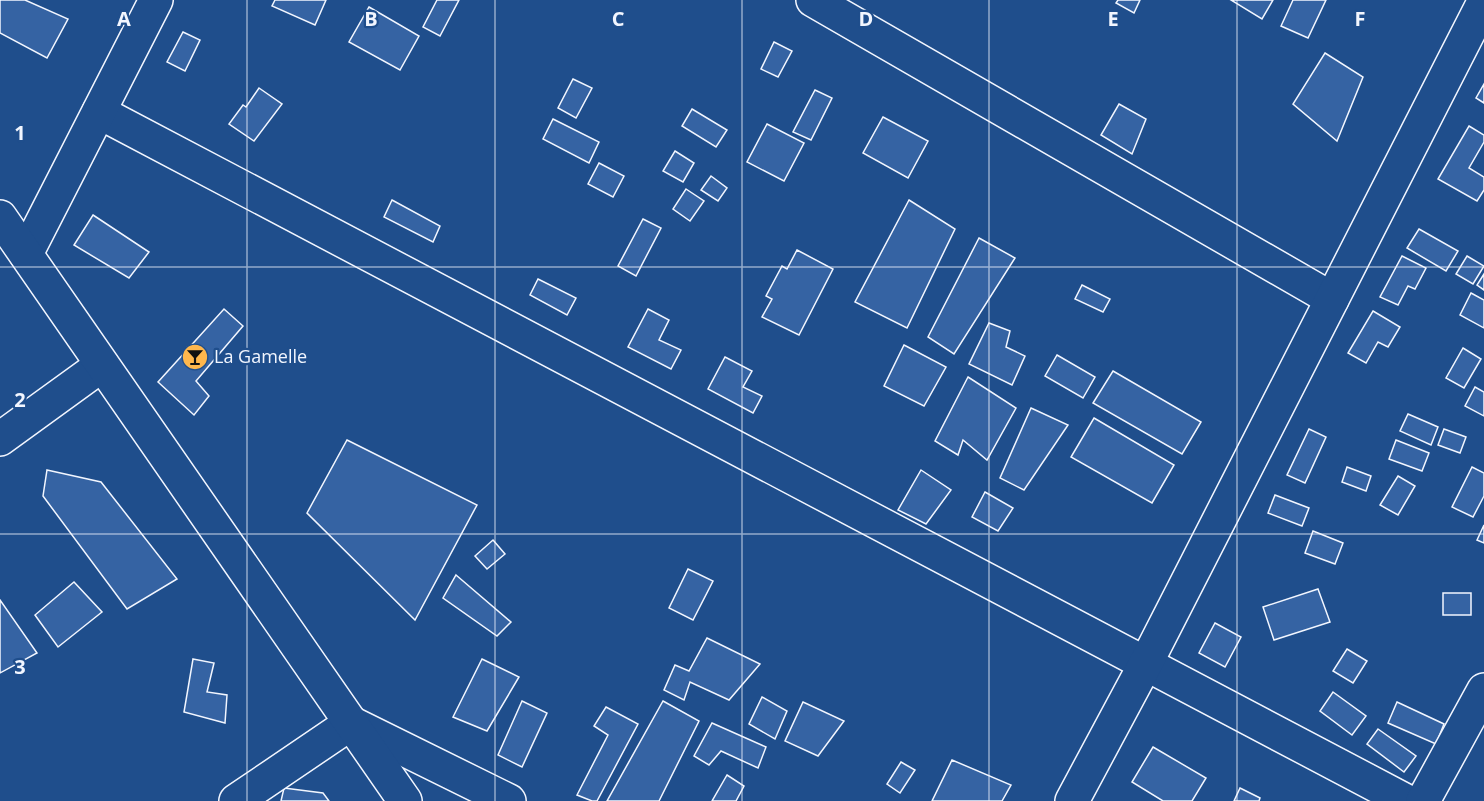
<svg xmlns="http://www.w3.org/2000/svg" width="1484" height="801" viewBox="0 0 1484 801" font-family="'Open Sans',sans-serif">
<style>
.building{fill:#3563a3;stroke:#f2f6ff;stroke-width:1.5}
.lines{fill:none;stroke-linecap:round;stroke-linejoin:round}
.minor-casing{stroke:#f2f6ff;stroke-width:36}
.primary-casing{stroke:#f2f6ff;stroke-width:36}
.minor{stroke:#1f4e8c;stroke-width:33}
.primary{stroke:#1f4e8c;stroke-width:33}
.grid{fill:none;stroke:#f2f6ff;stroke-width:1.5;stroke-opacity:0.55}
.labels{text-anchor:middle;stroke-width:4.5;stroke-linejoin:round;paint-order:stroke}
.poi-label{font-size:18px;fill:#f2f6ff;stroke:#1f4e8c;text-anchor:start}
.grid-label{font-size:20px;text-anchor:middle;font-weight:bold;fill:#f2f6ff;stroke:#1f4e8c;stroke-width:4.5;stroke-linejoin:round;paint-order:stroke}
</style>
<rect width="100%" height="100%" fill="#1f4e8c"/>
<g class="building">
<path d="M0,0H25L68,19L47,58L0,33Z"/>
<path d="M275,0H326L315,25L272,6Z"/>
<path d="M437,0H459L440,36L423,27Z"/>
<path d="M1118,0H1140L1134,13L1116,3Z"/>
<path d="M1231,0H1273L1262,19Z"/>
<path d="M1293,0H1326L1308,38L1281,26Z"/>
<path d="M369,7L419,36L400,70L349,42Z"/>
<path d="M183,32L200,40L185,71L167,62Z"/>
<path d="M774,42L792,51L778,77L761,69Z"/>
<path d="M1325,53L1363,77L1337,141L1293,104Z"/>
<path d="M573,79L592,88L576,118L558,108Z"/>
<path d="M1484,84V103L1476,98Z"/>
<path d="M259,88L282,104L254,141L229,124L243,105L246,107Z"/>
<path d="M815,90L832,98L811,140L793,132Z"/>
<path d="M1119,104L1146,119L1132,154L1101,135Z"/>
<path d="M692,109L727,130L716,147L682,126Z"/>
<path d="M883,117L928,141L908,178L863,153Z"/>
<path d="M553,119L599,142L589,163L543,139Z"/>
<path d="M767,124L804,143L784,181L747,162Z"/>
<path d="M1469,126L1484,135V142L1469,168L1484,177V190L1477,201L1438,179Z"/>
<path d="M675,151L694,163L683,182L663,171Z"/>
<path d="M599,163L624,176L613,197L588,184Z"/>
<path d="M711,176L727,188L718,201L701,190Z"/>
<path d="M686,189L704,201L690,221L673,209Z"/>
<path d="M392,200L440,226L433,242L384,217Z"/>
<path d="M909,200L955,229L907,328L855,302Z"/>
<path d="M93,215L149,252L129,278L74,245Z"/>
<path d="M643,219L661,228L636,276L618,266Z"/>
<path d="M1419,229L1458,251L1446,271L1407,248Z"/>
<path d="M979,238L1015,258L954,354L928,337Z"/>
<path d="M797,250L833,269L799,335L762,317L772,299L766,296L782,266L787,269Z"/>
<path d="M1402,256L1426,268L1415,289L1408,286L1398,305L1380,297Z"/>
<path d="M1467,256L1484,266L1473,284L1456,274Z"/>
<path d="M1484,274V290L1477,285Z"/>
<path d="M538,279L576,298L567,315L530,295Z"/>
<path d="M1082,285L1110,299L1103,312L1075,299Z"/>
<path d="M1471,293L1484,300V328L1460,315Z"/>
<path d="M224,309L243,326L196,381L209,396L194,415L158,382Z"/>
<path d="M648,309L669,320L659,340L681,350L671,369L628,347Z"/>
<path d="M1373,311L1400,327L1388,347L1378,342L1366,363L1348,353Z"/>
<path d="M989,323L1010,331L1006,347L1025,356L1012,385L969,364Z"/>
<path d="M904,345L946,367L924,406L884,386Z"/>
<path d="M1463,348L1481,359L1464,388L1446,378Z"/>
<path d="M1057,355L1095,377L1083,398L1045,376Z"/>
<path d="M725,357L752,371L743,387L762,396L753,413L708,389Z"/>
<path d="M1113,371L1201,422L1182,454L1093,403Z"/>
<path d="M968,377L1016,408L987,460L963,440L958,455L935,441Z"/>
<path d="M1475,387L1484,392V416L1465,406Z"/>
<path d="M1031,408L1068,425L1024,490L1000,478Z"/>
<path d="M1408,414L1438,427L1431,445L1400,431Z"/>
<path d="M1094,418L1174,465L1152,503L1071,457Z"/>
<path d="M1309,429L1326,437L1305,483L1287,475Z"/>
<path d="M1444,429L1466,437L1460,453L1438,445Z"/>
<path d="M347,440L477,505L415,620L307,513Z"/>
<path d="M1396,440L1429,453L1422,471L1389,459Z"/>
<path d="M1347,467L1371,476L1366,491L1342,482Z"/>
<path d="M1472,467L1484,473V496L1473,517L1452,507Z"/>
<path d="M47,470L101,482L177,579L127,609L43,496Z"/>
<path d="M921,470L951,490L926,524L898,510Z"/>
<path d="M1398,476L1415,486L1398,515L1380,505Z"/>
<path d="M985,492L1013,508L998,531L972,517Z"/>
<path d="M1275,495L1309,508L1302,526L1268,513Z"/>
<path d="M1484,525V543L1477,540Z"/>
<path d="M1313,531L1343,543L1335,564L1305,553Z"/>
<path d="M493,540L505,554L487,569L475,556Z"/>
<path d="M688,569L713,581L693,620L669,608Z"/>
<path d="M456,575L511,622L497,636L443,598Z"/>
<path d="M74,582L102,612L58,647L35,615Z"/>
<path d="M1318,589L1330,622L1274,640L1263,607Z"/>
<rect x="1443" y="593" width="28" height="22"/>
<path d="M0,600L37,653L0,673Z"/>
<path d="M1215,623L1241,637L1225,667L1199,653Z"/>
<path d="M707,638L760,664L729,700L690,682L684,700L664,690L675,665L689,671Z"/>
<path d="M1347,649L1367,661L1353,683L1333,671Z"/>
<path d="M193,659L214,663L207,692L227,695L225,723L184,712Z"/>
<path d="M482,659L519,677L487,731L453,717Z"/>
<path d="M1333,692L1366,716L1352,735L1320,711Z"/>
<path d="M762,697L787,711L775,739L749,724Z"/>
<path d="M522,701L547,713L522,767L498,755Z"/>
<path d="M663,701L699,721L659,801H607Z"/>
<path d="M803,702L844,721L818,756L785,741Z"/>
<path d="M1397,702L1444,724L1436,744L1388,723Z"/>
<path d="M606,707L638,724L597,801H592L577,795L608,735L594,726Z"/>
<path d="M712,723L766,747L758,768L721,751L709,765L694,756Z"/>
<path d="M1378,729L1416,756L1404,772L1367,744Z"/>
<path d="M1153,747L1206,778L1192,801H1163L1132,782Z"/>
<path d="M952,760L1011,785L1002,801H932Z"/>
<path d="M901,762L915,770L900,793L887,784Z"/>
<path d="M727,775L744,786L736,801H712Z"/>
<path d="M284,788L323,793L329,801H281Z"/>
<path d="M1240,788L1260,798L1259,801H1234Z"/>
</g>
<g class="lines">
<g class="minor-casing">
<g id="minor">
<path d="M813,0L1332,299"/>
<path d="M99,112L1406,801"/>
<path d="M26,254L156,0"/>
<path d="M0,439L102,365"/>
<path d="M236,801L351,723L509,801"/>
<path d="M1072,801L1146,663L1484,2"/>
<path d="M1423,801L1484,690"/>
</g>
</g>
<g class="primary-casing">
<path id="primary" d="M0,217L405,801"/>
</g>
<use href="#minor" class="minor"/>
<use href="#primary" class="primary"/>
</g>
<path class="grid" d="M247,0V801M495,0V801M742,0V801M989,0V801M1237,0V801M0,267H1484M0,534H1484"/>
<defs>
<g id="bar-disc" transform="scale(1.35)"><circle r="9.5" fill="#ffb74d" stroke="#1f4e8c"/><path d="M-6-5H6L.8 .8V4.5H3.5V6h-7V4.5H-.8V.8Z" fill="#111"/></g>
</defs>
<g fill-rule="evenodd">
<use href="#bar-disc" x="195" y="357"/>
</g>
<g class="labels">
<g class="poi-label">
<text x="214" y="363">La Gamelle</text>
</g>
</g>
<g class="grid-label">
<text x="124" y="26">A</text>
<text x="371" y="26">B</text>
<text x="618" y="26">C</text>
<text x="866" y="26">D</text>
<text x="1113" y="26">E</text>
<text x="1360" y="26">F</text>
<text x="20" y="140">1</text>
<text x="20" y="407">2</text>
<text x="20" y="674">3</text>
</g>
</svg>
